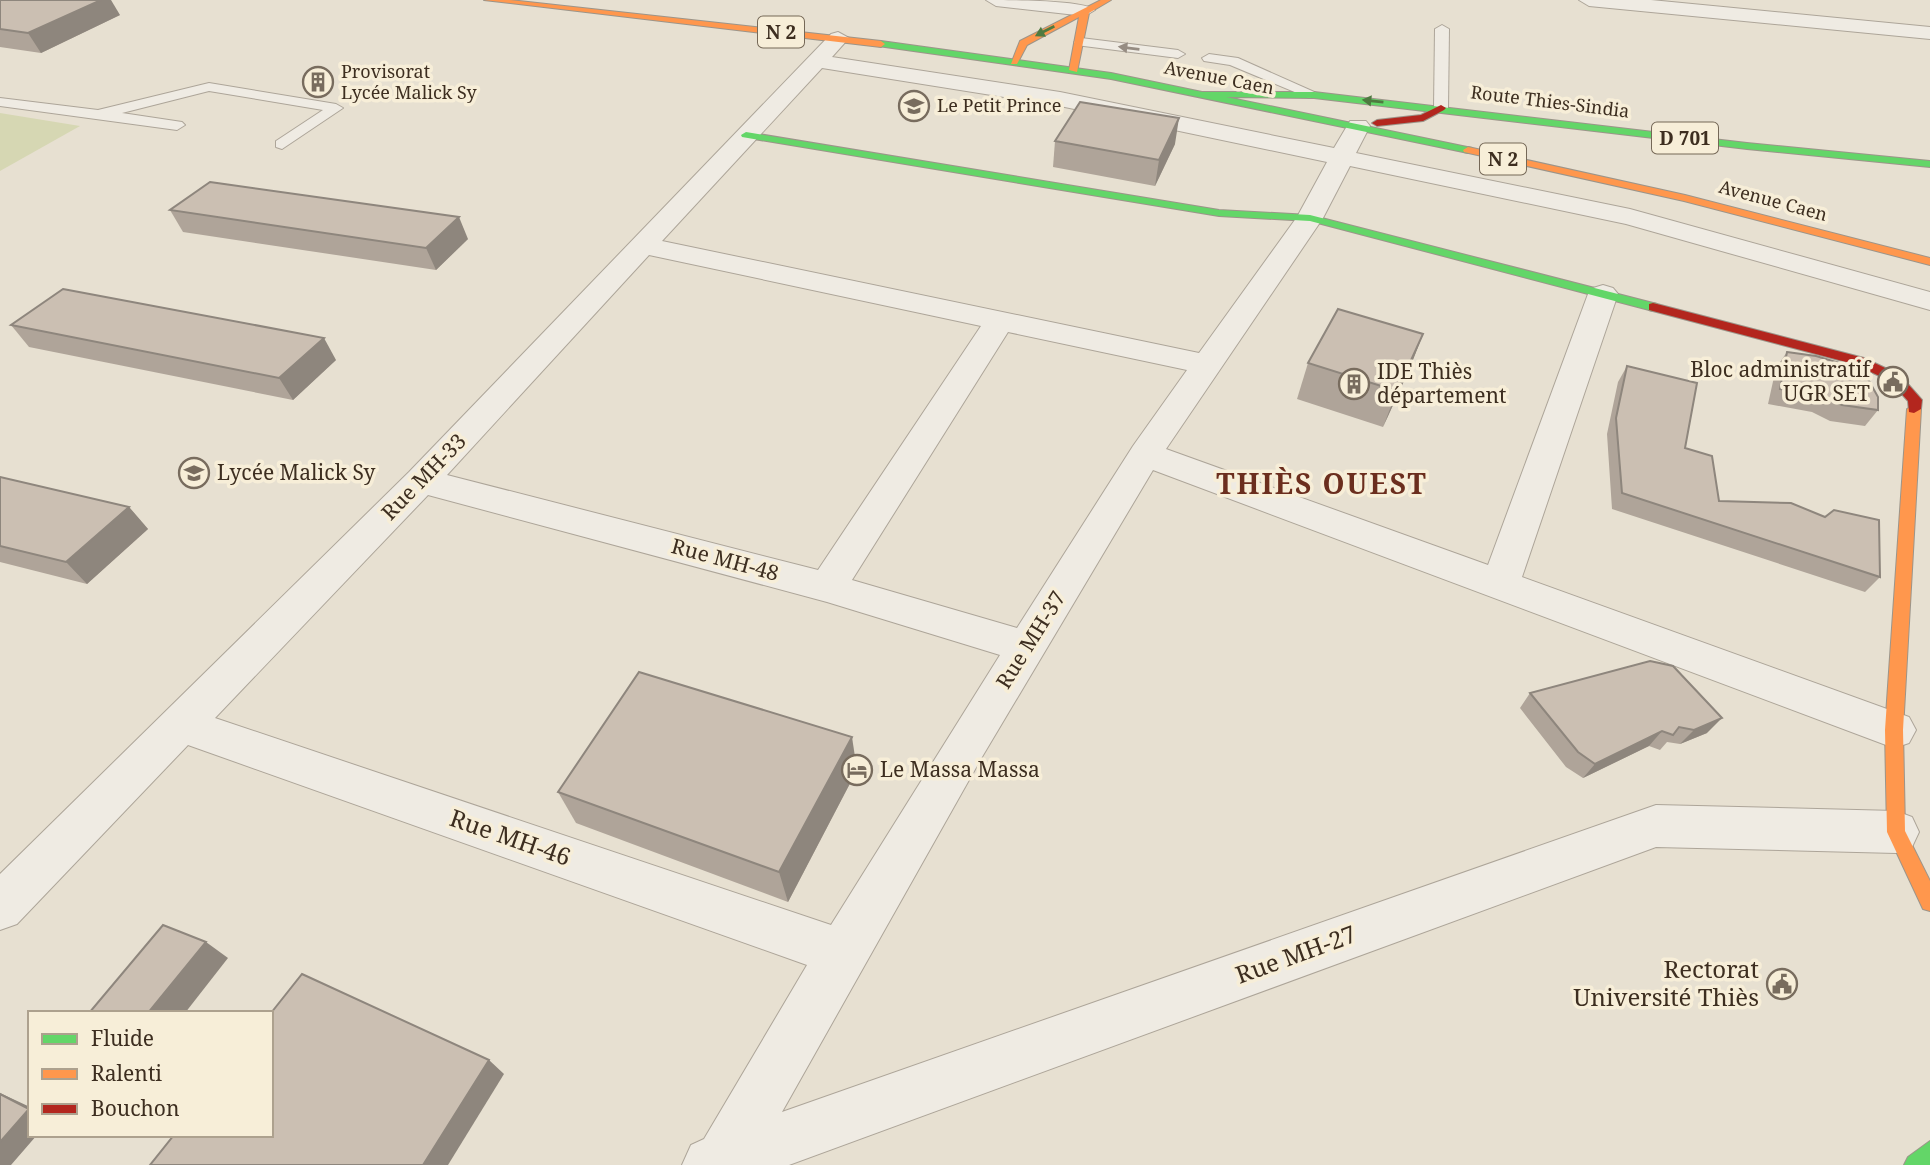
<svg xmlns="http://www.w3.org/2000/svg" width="1930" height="1165" viewBox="0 0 1930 1165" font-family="'Noto Serif',serif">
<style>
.green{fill:#d6d7b3}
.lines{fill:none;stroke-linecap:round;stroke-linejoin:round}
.lane-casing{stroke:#ada599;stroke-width:2}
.street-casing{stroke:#ada599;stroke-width:2}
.fast-casing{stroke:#9c958a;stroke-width:2}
.slow-casing{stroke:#9c958a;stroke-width:2}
.jam-casing{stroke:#9c958a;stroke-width:2}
.lane{fill:#efebe3;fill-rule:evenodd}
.street{fill:#efebe3;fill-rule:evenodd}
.fast{fill:#63d668;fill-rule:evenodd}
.slow{fill:#ff974d;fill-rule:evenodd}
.jam{fill:#b3261e;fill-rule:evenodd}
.wall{fill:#afa499}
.shaded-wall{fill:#8e867d}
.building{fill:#cbbfb2;stroke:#8e867d;stroke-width:2}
.oneway{fill:#4e7a40}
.oneway2{fill:#968c82}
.labels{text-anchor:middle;stroke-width:7;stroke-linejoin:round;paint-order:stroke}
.far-poi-label{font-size:18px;fill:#3d2e20;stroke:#f7eed8;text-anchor:start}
.far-street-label{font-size:18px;fill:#3d2e20;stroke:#f7eed8}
.shield{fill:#f7eed8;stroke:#756857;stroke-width:2}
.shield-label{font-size:19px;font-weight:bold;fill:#3d2e20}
.poi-label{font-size:21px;fill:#3d2e20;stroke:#f7eed8;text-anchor:start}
.street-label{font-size:21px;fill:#3d2e20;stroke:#f7eed8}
.near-street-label{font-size:24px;fill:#3d2e20;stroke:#f7eed8}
.near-poi-label{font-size:24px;fill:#3d2e20;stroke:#f7eed8;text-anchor:end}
.district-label{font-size:28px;font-weight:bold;letter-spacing:2px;fill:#6b2e1e;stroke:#f7eed8}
</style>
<rect width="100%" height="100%" fill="#e7e0d1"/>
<path class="green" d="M0,113L80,126L0,171Z"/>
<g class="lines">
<g class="lane-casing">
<g id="lane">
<path d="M1442,25L1449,29L1448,108L1441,112L1434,108L1435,29Z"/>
<path d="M1081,38L1178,50L1185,54L1178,58L1076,45L1074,42Z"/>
<path d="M1209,54L1238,58L1321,95L1319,98H1309L1230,65L1204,61L1202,58Z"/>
<path d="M209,83L336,104L343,108L282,149L276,147V141L323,110L209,91L122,113L182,122L185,125L177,130L0,106V98L98,110Z"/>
</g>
</g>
<g class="street-casing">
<g id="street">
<path d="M986,0C1007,0 1084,0 1095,10L1085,16L996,6Z"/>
<path d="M1579,0H1651L1930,27V39L1589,6Z"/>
<path d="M838,32L849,38L832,57L1060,92L1334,148L1350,121H1366L1370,126L1356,153L1630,209L1930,292V310L1626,224L1350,166L1323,218L1166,449L1488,565L1588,294L1593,288L1603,285L1613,288L1618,294L1522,577L1909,717L1916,730L1909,743L1894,748L1153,470L982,757L782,1112L1656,805L1896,811L1912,817L1919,832L1912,847L1896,853L1656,847L789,1165H682L691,1145L704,1139L807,965L188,745L17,924L0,930V874L409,472L831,34ZM822,68L1060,106L1327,162L1297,217L1199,353L662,241ZM649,255L981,326L818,570L447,475ZM1008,332L1187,370L1133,446L1017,628L852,580ZM428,495L827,602L1000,655L831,925L215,718Z"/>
</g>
</g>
<g class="fast-casing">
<g id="fast">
<path d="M881,41L1111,73L1202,92H1314L1747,143L1930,161V167L1747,149L1314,98L1226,97L1472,148L1473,150L1468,153L1111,79L878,46V42Z"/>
<path d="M746,132L1219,210L1310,215L1657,304L1659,307L1653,311L1310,221L1219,216L742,137L741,135Z"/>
<path d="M1930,1141V1165H1904L1908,1157Z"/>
</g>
</g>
<g class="slow-casing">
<g id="slow">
<path d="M484,0H510L881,41L885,44L881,47Z"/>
<path d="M1101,0H1111L1089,13L1077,72L1069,70L1079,17L1027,45L1017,64H1011L1020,41Z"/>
<path d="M1468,147L1685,195L1930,258V265L1684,201L1464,152L1463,150Z"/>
<path d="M1914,405L1921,409L1903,730L1905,831L1930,881V911L1923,909L1887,832L1885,730L1907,409Z"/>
</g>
</g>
<g class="jam-casing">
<g id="jam">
<path d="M1441,105L1446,108L1444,110L1423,121L1377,126L1372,123L1377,120L1421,115Z"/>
<path d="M1653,303L1864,358L1900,375L1922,400L1921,409L1914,413L1909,412L1908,401L1890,381L1854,364L1649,310V304Z"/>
</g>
</g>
<use href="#lane" class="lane"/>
<use href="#street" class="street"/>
<use href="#fast" class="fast"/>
<use href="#slow" class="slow"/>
<use href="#jam" class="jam"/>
</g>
<g class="wall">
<path d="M0,0L120,15L41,53L0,47Z"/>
<path d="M1055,141L1175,144L1155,186L1053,167Z"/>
<path d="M170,210L468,239L436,270L183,232Z"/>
<path d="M11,325L336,360L293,400L29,347Z"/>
<path d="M1423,334L1409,370L1383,427L1297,399L1308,363Z"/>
<path d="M1787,352L1878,410L1865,426L1830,421L1812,412L1768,404L1776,368Z"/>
<path d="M1627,366L1685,448L1719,501L1880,577L1865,592L1612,509L1607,434L1618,382Z"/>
<path d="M0,477L129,507L148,529L87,584L0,562Z"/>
<path d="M1530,693L1707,733L1680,744L1667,742L1660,750L1649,746L1583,778L1566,767L1520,708Z"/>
<path d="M857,770L788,902L576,823L558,792Z"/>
</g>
<g class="shaded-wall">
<path d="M101,0H111L120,15L41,53L28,33Z"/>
<path d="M1179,118L1175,144L1155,186L1159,160Z"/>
<path d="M459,217L468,239L436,270L426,248Z"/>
<path d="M1423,334L1409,370L1383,427L1397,391Z"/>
<path d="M324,338L336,360L293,400L279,378Z"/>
<path d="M129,507L148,529L87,584L66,562Z"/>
<path d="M1722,718L1707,733L1680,744L1694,730Z"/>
<path d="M1662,731L1649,746L1583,778L1595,764Z"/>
<path d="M852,737L857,770L788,902L779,872Z"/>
<path d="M206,942L228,958L185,1013H148Z"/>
<path d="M489,1060L504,1074L448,1165H423Z"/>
<path d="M0,1093L30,1107V1135H37L11,1165H0Z"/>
</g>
<g class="building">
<path d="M0,0H101L28,33L0,29Z"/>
<path d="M1080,102L1179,118L1159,160L1055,141Z"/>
<path d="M210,182L459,217L426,248L170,210Z"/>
<path d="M63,289L324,338L279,378L11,325Z"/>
<path d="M1338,309L1423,334L1397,391L1308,363Z"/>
<path d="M1787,352L1816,356L1863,370L1878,397V410L1842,405L1824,397L1780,389Z"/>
<path d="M1627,366L1697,383L1685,448L1712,456L1719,501L1791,503L1825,517L1834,510L1879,520L1880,577L1622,493L1616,418Z"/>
<path d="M0,477L129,507L66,562L0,546Z"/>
<path d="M1650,661L1673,666L1722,718L1694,730L1679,727L1673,735L1662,731L1595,764L1578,752L1530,693Z"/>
<path d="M639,672L852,737L779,872L558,792Z"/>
<path d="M163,925L206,942L148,1013H89Z"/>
<path d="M302,974L489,1060L423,1165H150L174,1135H271V1013Z"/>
<path d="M0,1094L29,1109L0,1142Z"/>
</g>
<defs><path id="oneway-solid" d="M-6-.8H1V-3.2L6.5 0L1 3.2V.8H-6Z" transform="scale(1.75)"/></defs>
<g class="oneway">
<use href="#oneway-solid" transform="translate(1045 31) rotate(153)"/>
<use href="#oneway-solid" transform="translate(1373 101) rotate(-174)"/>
</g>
<use class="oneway2" href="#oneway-solid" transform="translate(1129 48) rotate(-173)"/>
<defs>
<g id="building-ring" transform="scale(1.575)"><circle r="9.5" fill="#f7eed8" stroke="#786c5e" stroke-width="1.5"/><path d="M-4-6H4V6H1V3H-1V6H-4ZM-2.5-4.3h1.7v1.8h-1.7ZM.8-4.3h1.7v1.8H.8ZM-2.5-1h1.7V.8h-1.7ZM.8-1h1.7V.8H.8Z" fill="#786c5e"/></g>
<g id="school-ring" transform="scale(1.575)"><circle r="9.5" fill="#f7eed8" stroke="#786c5e" stroke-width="1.5"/><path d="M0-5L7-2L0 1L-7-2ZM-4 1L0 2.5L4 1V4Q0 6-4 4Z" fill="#786c5e"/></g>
<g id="civic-ring" transform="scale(1.575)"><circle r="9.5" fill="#f7eed8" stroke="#786c5e" stroke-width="1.5"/><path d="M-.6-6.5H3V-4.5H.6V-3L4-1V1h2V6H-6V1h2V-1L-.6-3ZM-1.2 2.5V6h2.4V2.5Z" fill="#786c5e"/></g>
<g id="hotel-ring" transform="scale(1.575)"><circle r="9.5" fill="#f7eed8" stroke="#786c5e" stroke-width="1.5"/><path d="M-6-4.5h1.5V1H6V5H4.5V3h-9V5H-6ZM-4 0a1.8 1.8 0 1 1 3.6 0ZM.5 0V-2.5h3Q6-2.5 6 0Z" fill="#786c5e"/></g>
</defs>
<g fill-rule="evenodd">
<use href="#building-ring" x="318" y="82"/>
<use href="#school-ring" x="914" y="106"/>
<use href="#civic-ring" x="1893" y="382"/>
<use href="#building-ring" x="1354" y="384"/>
<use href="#school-ring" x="194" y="473"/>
<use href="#hotel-ring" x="857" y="770"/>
<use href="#civic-ring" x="1782" y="984"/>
</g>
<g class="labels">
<g class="far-poi-label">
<text x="341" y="78">Provisorat<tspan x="341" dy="21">Lycée Malick Sy</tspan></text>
<text x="937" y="112">Le Petit Prince</text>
</g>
<g class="far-street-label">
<text transform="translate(1219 78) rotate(11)" y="6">Avenue Caen</text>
<text transform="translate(1550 102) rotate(7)" y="6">Route Thies-Sindia</text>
<text transform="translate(1773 201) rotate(15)" y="6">Avenue Caen</text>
</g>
<g class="shield">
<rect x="758" y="16.5" width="46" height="31" rx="5"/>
<rect x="1652" y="122.5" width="66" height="31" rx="5"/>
<rect x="1480" y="143.5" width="46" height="31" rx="5"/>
</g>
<g class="shield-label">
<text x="781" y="39">N 2</text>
<text x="1685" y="145">D 701</text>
<text x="1503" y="166">N 2</text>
</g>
<g class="poi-label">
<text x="1870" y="377" text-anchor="end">Bloc administratif<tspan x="1870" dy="24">UGR SET</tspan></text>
<text x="1377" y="379">IDE Thiès<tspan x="1377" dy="24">département</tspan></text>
<text x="217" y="480">Lycée Malick Sy</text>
<text x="880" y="777">Le Massa Massa</text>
</g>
<g class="street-label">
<text transform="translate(424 477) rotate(-46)" y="7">Rue MH-33</text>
<text transform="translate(725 560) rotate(15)" y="7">Rue MH-48</text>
<text transform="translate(1031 640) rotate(-58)" y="7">Rue MH-37</text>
</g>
<g class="near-street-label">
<text transform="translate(510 838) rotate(19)" y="8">Rue MH-46</text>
<text transform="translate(1296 955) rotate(-20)" y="8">Rue MH-27</text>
</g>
<g class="near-poi-label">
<text x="1759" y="978">Rectorat<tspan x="1759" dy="28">Université Thiès</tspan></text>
</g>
<g class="district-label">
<text x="1322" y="494">THIÈS OUEST</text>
</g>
</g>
<rect x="28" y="1011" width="245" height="126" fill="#f7eed8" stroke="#ada18e" stroke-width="2"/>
<rect x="42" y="1034" width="35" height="10" fill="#63d668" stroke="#ada18e" stroke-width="2"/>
<text x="91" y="1046" font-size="21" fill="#3d2e20">Fluide</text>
<rect x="42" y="1069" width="35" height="10" fill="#ff974d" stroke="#ada18e" stroke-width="2"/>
<text x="91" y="1081" font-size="21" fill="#3d2e20">Ralenti</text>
<rect x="42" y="1104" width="35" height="10" fill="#b3261e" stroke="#ada18e" stroke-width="2"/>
<text x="91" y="1116" font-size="21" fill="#3d2e20">Bouchon</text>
</svg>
